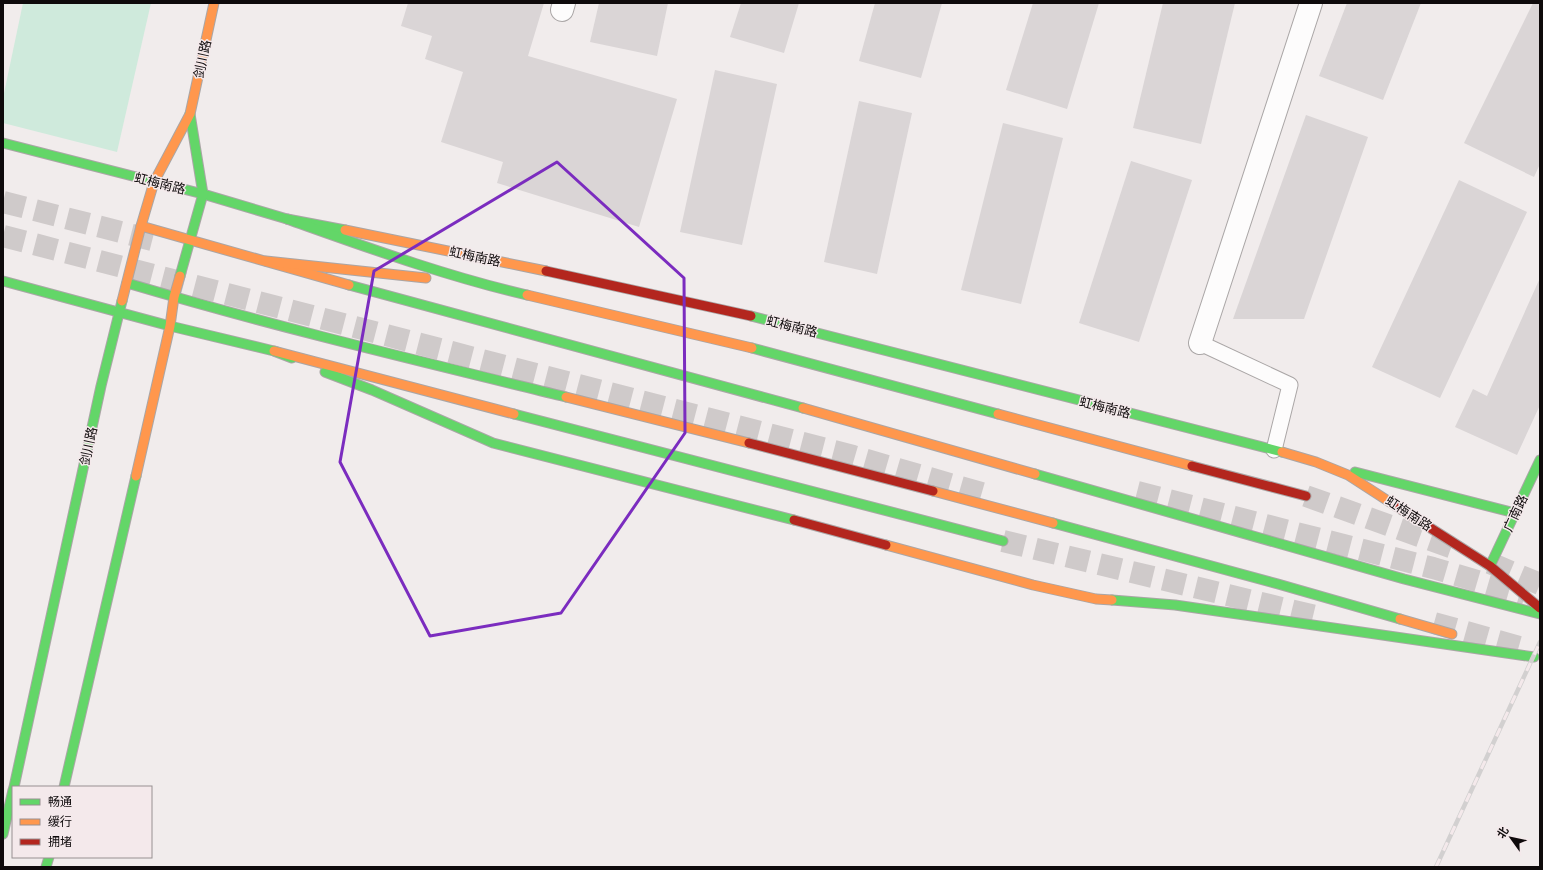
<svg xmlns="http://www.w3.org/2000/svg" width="1543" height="870" viewBox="0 0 1543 870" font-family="'Asap Condensed','Noto Sans SC',sans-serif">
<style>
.green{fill:#cfeadc}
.building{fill:#dad5d6}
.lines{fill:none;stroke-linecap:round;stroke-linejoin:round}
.highway-tunnel{stroke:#cfcaca;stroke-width:22;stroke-dasharray:22 11;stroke-linecap:butt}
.lane-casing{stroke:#aaa6a6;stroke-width:17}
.street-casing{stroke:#aaa6a6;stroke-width:24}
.fast-casing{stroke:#aaa6a6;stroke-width:11}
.slow-casing{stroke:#aaa6a6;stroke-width:11}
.jam-casing{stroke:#aaa6a6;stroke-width:11}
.lane{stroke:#fdfcfc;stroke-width:15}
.street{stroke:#fdfcfc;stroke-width:22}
.fast{stroke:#63d668;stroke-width:9}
.slow{stroke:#ff974d;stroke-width:9}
.jam{stroke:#b3261e;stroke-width:9}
.rail-casing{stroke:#d2d0d0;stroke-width:4.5}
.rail{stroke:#f4e9eb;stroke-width:3;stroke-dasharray:9;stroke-linecap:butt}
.marked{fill:none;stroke:#7b2cbf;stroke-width:3;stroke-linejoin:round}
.labels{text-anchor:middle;stroke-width:3;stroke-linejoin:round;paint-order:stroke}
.street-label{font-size:13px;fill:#0e0a0b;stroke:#f4e9eb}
</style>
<rect width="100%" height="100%" fill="#f1ecec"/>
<path class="green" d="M23,3H151L117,152L3,123V98Z"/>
<g class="building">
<path d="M408,3H544L528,56L677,99L639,227L497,183L503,162L441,142L463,72L425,59L432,36L401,26Z"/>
<path d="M599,3H668L657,56L590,42Z"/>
<path d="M741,3H799L784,53L730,37Z"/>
<path d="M875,3H942L921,78L859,61Z"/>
<path d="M1033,3H1099L1067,109L1006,90Z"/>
<path d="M1163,3H1235L1201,144L1133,128Z"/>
<path d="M1347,3H1421L1383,100L1319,76Z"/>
<path d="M1533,3H1540V164L1534,177L1464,143Z"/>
<path d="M715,70L777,84L742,245L680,232Z"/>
<path d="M859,101L912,113L877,274L824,262Z"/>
<path d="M1306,115L1368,137L1304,319H1233Z"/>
<path d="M1003,123L1063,138L1021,304L961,290Z"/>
<path d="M1131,161L1192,180L1139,342L1079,323Z"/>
<path d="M1459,180L1527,212L1440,398L1372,367Z"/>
<path d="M1540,278V405L1517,455L1455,427L1473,389L1487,396Z"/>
</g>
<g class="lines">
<g class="highway-tunnel">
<path d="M3,202L156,241"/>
<path d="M3,236L853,456L988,495"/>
<path d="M1137,492L1433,568L1525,595"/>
<path d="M1306,496L1456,549"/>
<path d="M1003,541L1315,616"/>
<path d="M1490,563L1540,584"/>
<path d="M1434,623L1523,648"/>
</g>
<g class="lane-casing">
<path id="lane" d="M1200,343L1290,385L1274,450"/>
</g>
<g class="street-casing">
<g id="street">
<path d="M562,10L564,3"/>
<path d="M1200,343L1311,3"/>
</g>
</g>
<g class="fast-casing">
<g id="fast">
<path d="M3,143L203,194L287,219L345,230"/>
<path d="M287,219C366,247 445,276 527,295"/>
<path d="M180,276L203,194L190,114"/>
<path d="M3,281L170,326L274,351L292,358"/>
<path d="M127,283C272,326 419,361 566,397"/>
<path d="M349,285L803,408"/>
<path d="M751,316L1282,452"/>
<path d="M752,348L998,414"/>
<path d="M325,372L372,390L493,443L794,520"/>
<path d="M514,414L1003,541"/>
<path d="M1355,472L1515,513"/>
<path d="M1035,474L1404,579L1540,614"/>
<path d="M1053,523L1278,584L1400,619"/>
<path d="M1490,566L1540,460"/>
<path d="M1112,600L1175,605L1534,657"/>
<path d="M14,787L101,386L122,301"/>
<path d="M64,787L136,476"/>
<path d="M3,834L13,790"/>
<path d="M46,867L49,857"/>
</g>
</g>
<g class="slow-casing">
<g id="slow">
<path d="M141,226L349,285"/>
<path d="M345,230L546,271"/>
<path d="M266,261L426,278"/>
<path d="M527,295L752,348"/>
<path d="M122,301L141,226L154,182L190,114L214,3"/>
<path d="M274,351L514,414"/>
<path d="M566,397L749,443"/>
<path d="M803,408L1035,474"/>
<path d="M998,414L1192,466"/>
<path d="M1282,452L1316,462L1348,475L1396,506"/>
<path d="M136,476L170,326L174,297L180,276"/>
<path d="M933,491L1053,523"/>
<path d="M886,545L1033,585L1096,599L1112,600"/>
<path d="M1400,619L1452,634"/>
</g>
</g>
<g class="jam-casing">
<g id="jam">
<path d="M546,271L751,316"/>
<path d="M749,443L933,491"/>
<path d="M1192,466L1306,496"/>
<path d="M1396,506L1490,566L1540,608"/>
<path d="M794,520L886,545"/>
</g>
</g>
<use href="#lane" class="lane"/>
<use href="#street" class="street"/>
<use href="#fast" class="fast"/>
<use href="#slow" class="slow"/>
<use href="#jam" class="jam"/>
<g class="rail-casing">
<path id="rail" d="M1436,867L1540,642"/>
</g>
<use href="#rail" class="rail"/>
</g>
<path class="marked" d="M557,162L684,278L685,433L561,613L430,636L340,462L374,271Z"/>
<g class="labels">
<g class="street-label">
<text transform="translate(202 59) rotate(-78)" y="5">剑川路</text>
<text transform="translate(160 183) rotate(14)" y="5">虹梅南路</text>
<text transform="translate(475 256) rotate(12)" y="5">虹梅南路</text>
<text transform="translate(792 326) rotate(14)" y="5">虹梅南路</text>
<text transform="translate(1105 407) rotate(14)" y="5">虹梅南路</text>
<text transform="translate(88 446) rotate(-78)" y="5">剑川路</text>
<text transform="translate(1409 513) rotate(33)" y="5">虹梅南路</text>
<text transform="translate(1515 513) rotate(-65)" y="5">广南路</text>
</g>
</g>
<rect width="1543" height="870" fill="none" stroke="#0e0a0b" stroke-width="8"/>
<rect x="12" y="786" width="140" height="72" fill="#f4e9eb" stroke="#989091"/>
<rect x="20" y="799" width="20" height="6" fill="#63d668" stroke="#989091"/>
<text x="48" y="806" font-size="12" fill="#0e0a0b">畅通</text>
<rect x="20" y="819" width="20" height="6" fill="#ff974d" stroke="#989091"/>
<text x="48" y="826" font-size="12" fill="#0e0a0b">缓行</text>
<rect x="20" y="839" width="20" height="6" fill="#b3261e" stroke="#989091"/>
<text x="48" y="846" font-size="12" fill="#0e0a0b">拥堵</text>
<g transform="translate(1511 838) rotate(303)" stroke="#f4e9eb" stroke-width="3" paint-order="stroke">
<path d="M0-3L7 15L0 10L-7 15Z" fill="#0e0a0b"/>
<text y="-6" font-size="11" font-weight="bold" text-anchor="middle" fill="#0e0a0b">北</text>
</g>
</svg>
